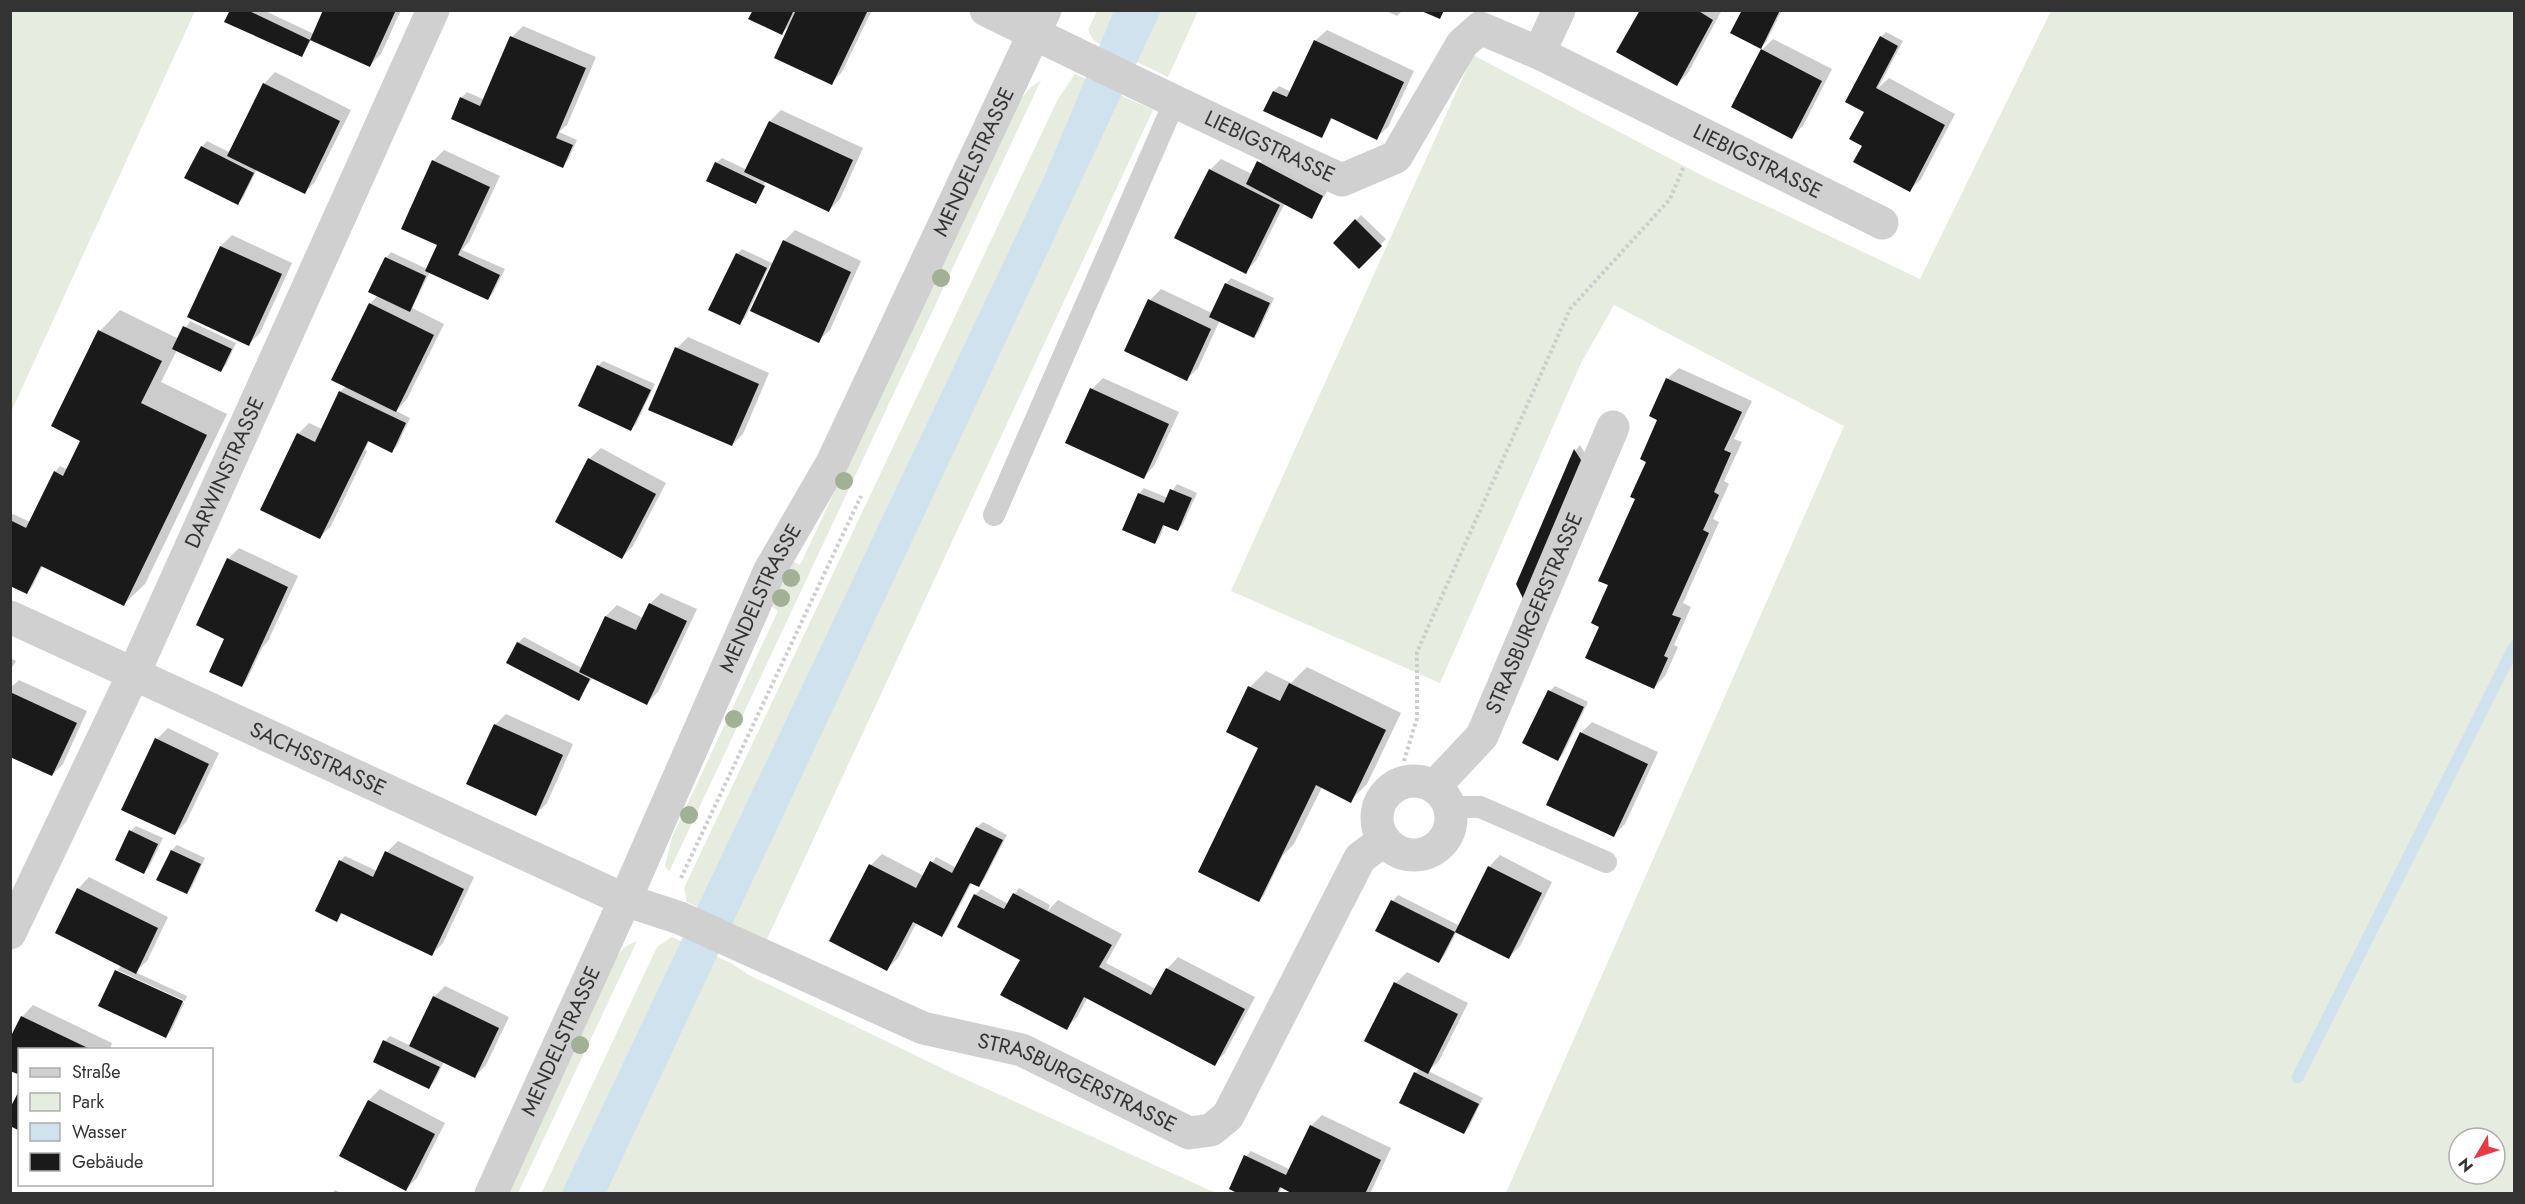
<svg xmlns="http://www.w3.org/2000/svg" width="2525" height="1204" viewBox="0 0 2525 1204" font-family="Jost,sans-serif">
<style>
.green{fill:#e6ecdf;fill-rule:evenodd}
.water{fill:#cfe2ee}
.shadow{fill:#0003}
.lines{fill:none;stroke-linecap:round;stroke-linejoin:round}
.stream{stroke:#cfe2ee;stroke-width:12}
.building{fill:#1a1a1a}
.path{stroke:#cdcdcd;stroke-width:4;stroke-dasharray:3 3;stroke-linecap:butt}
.lane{stroke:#d0d0d0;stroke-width:22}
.street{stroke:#d0d0d0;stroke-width:33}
.tree{fill:#a2b095}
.labels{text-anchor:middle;stroke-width:6;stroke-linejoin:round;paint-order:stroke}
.street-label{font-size:21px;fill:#333;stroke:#fff}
</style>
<rect width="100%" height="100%" fill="#fff"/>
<g class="green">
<path d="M11,10L195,11L11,412L10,11Z"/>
<path d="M1097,11H1198L1168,77L1094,41L1088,30Z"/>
<path d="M2051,11H2514V1193H1506L1844,426L1614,305L1581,363L1440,683L1231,591L1473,55L1703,176L1920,279ZM2459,1138H2495V1174H2459Z"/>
<path d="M1075,74L1153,110L766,941L687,902L684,888L1058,99Z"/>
<path d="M1041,80L669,872L665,866L672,837L778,611L768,604L789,559L800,565L1018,102L1031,87Z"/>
<path d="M672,937L731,963L749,975L954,1074L1216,1193L541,1194L657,947Z"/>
<path d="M637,941L518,1193L504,1194L611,962L626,946Z"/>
</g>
<path class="water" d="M1114,11H1161L606,1193L561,1194L1045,175Z"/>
<g class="shadow">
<path d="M231,10H263L314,34L325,10H401L381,54L370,65L312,39L301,56Z"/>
<path d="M754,10H872L842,72L831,83L791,24L782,33Z"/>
<path d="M1384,10H1403L1397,16Z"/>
<path d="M1641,10H1722L1688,73L1677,84Z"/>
<path d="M1744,10H1782L1766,42L1761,47Z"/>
<path d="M523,26L596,57L567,125L559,132L577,140L568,160L563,166L453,118L462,97L467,92L485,100L512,37Z"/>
<path d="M1327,30L1414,71L1388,127L1376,138L1333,117L1322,136L1274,91L1279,86L1291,92L1315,41Z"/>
<path d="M1886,32L1903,41L1878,88L1889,78L1955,114L1921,179L1910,190L1864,145L1866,111L1881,37Z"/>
<path d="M1773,39L1832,69L1803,126L1791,137L1762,50Z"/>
<path d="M275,72L351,110L315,182L304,193L257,169L243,198L238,203L202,147L207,141L231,153L264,84Z"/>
<path d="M781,110L863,148L840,199L829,210L767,178L757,198H760L756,202L716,163L722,158L747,170L770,121Z"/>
<path d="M444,150L500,176L469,242L462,250L505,269L493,293L488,299L430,272L412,308L444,324L407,399L396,411L410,418L397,446L391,452L369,441L365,450L367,451L331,526L320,537L298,434L309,423L322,429L340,392L346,386L370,304L378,295L386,258L391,252L427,269L438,246L433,161Z"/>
<path d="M1264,157L1328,190L1311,217L1285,203L1256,261L1245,272L1210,170L1221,159L1252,174Z"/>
<path d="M1361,215L1386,239L1359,267L1335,243Z"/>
<path d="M795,230L861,261L830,330L818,341L770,265L745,318L739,323L737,254L742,249L774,264L784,241Z"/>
<path d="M232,235L292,263L260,333L249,344L189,316L221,246Z"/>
<path d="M1231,278L1274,298L1259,331L1254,336L1220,320L1198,368L1187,379L1150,300L1161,289L1212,313L1226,284Z"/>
<path d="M120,310L179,339L190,321L236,343L226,365L221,370L177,350L161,382L227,414L145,584L124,604L43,565L32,587L27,593L10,585V517L13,514L30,522L55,472L60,466L68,470L82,440L53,426L100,331Z"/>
<path d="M688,337L769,373L743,434L732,445L677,348Z"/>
<path d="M603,361L655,384L636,424L631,429L598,366Z"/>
<path d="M1679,368L1752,401L1734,439L1742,442L1724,481L1729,484L1713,519L1719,522L1683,603L1691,607L1674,645L1678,647L1665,676L1654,688L1601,626L1610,584L1648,461L1667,379Z"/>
<path d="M1103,378L1179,412L1154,466L1143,478L1092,389Z"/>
<path d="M1580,445L1594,468L1518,584L1576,450Z"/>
<path d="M601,448L666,483L633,546L622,557L589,459Z"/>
<path d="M1177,484L1197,493L1183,524L1178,529L1165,524L1160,537L1155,543L1139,494L1144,488L1168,498Z"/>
<path d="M239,548L298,576L268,641L262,648L247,680L242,685L228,559Z"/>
<path d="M661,593L697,609L658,692L647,703L593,677L578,699L518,643L524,637L582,668L606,616L617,605L643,618L650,604Z"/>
<path d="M10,658L16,661L10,671Z"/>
<path d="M1307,667L1401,713L1367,784L1350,801L1322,787L1294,844L1283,855L1264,895L1259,901L1260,747L1250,687L1266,671L1291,683Z"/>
<path d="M19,680L87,711L63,764L52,775L10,756V688Z"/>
<path d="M1555,686L1588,702L1563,754L1558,759L1550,691Z"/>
<path d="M506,714L573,744L547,803L536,814L495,725Z"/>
<path d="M1592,722L1658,752L1625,824L1614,835L1581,733Z"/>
<path d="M168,728L219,753L186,822L175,834L123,809L157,739Z"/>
<path d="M983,822L1007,835L984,880L979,885L972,882L947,930L942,935L917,922L898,958L887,969L831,940L871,865L882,854L924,876L936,857L957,868L977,827Z"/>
<path d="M136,826L163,838L149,867L144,872L131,831Z"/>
<path d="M398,841L474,877L443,943L432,954L343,912L337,920L340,861L345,856L377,871L387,852Z"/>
<path d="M177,845L205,858L192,887L187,893L172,850Z"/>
<path d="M1500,855L1552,882L1520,946L1509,957L1457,931L1444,956L1439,961L1377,931L1393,901L1398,895L1460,926L1489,867Z"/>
<path d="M89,877L168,917L147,961L135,972L187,996L185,1001L117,970L122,965L57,932L78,889Z"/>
<path d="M1019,888L1050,905L1048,911L1058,900L1122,934L1106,963L1156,989L1167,969L1178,957L1255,997L1225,1053L1214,1064L1088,997L1077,1017L1066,1028L1022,959L959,926L975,895L981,889L1008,904Z"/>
<path d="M116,972L184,1003L171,1031L166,1036Z"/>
<path d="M1407,972L1468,1003L1439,1061L1428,1071L1483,1098L1469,1127L1464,1133L1415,1073L1420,1068L1396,983Z"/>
<path d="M445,986L509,1017L486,1065L474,1077L444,1062L434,1082L429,1088L385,1041L390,1036L411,1046L434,997Z"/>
<path d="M33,1005L112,1043L110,1050H20L10,1041L22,1017Z"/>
<path d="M380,1089L445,1123L417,1178L406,1189L369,1100Z"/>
<path d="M1322,1115L1391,1148L1370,1194H1297L1282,1186L1279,1194H1242L1246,1156L1251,1151L1289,1169L1311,1126Z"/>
<path d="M335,1190L343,1194H332Z"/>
</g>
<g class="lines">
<path class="stream" d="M2298,1077L2514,647"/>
</g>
<g class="building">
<path d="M230,10H247L310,40L302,57L224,22Z"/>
<path d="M323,10H396L370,67L310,40Z"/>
<path d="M753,10H794L782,35L748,19Z"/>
<path d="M796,10H868L832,85L774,58Z"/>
<path d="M1419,10H1444L1440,19Z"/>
<path d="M1640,10H1697L1713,20L1677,86L1616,52Z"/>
<path d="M1742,10H1780L1761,49L1822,81L1792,139L1731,107L1761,49L1730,33Z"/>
<path d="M510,36L586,68L556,138L573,145L563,168L451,119L460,97L480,106Z"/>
<path d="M1880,36L1898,46L1876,88L1945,125L1910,192L1853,162L1862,146L1849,139L1864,112L1845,102Z"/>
<path d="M1314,40L1404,82L1377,140L1331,118L1322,138L1263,111L1273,91L1287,97Z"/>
<path d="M263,83L340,121L305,194L227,156Z"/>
<path d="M769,121L853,160L829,212L744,172Z"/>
<path d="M201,146L254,173L238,205L184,178Z"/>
<path d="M432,160L490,187L458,255L500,275L488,300L425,271L437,245L401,229Z"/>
<path d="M1257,161L1323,196L1312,219L1246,184Z"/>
<path d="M715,162L765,186L756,204L706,181Z"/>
<path d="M1209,169L1280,205L1246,274L1174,238Z"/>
<path d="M1355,219L1382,246L1359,269L1333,243Z"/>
<path d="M783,240L851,272L819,343L750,311Z"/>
<path d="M220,246L282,274L249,346L187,317Z"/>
<path d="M736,253L767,268L740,325L708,310Z"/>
<path d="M385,257L426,276L410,312L368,292Z"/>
<path d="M1225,283L1270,303L1254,338L1209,317Z"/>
<path d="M1148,299L1211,329L1187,381L1124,351Z"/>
<path d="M369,303L434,335L396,412L331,380Z"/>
<path d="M183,326L232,349L221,372L172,349Z"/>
<path d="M98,330L162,361L141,403L207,435L124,606L41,566L27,594L10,586V520L26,528L54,471L63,476L80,441L51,426Z"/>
<path d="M675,347L759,384L732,446L648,410Z"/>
<path d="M597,365L651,390L631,431L578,406Z"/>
<path d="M1666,378L1742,412L1724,450L1731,453L1714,492L1719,495L1703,530L1709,533L1672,615L1681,618L1664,656L1668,658L1654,689L1585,658L1599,627L1591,623L1608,585L1598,581L1635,499L1630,497L1646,462L1640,459L1657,420L1649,416Z"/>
<path d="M1090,388L1169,424L1144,479L1065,443Z"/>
<path d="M339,391L406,423L392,453L368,441L320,539L260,510L297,433L315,442Z"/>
<path d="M1574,449L1590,474L1530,613L1516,584Z"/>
<path d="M588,458L656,494L622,559L555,522Z"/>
<path d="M1170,489L1192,498L1178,531L1163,525L1155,544L1122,530L1138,493L1164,503Z"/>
<path d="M227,558L288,587L242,687L209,672L224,639L196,625Z"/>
<path d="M649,603L687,621L647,705L579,672L605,616L636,630Z"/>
<path d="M517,642L590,679L579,701L506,663Z"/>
<path d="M1289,683L1386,730L1351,803L1316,785L1259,902L1198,872L1258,748L1226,732L1248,686L1280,701Z"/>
<path d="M1548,690L1584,707L1558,761L1522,743Z"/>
<path d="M10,692L77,723L52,776L10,757Z"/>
<path d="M494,724L563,755L536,816L466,784Z"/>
<path d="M1580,732L1648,764L1614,837L1546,805Z"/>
<path d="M155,738L209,764L175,835L121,810Z"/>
<path d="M976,827L1003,840L979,887L970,883L942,937L913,922L887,971L829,941L869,864L916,888L930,861L952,873Z"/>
<path d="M129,830L158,844L144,874L115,860Z"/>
<path d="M171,850L201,864L187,894L156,880Z"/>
<path d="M385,851L464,889L432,956L341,913L337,922L315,911L339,860L373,877Z"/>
<path d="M1488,866L1542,893L1509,959L1455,932Z"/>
<path d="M77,888L158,928L136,974L55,933Z"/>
<path d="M1013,893L1112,945L1099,967L1151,995L1166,968L1245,1009L1215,1066L1084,997L1067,1030L1000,995L1020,960L957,927L974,894L1004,909Z"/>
<path d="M1391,900L1455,932L1439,963L1375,931Z"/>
<path d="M115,970L183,1001L166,1038L98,1006Z"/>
<path d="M1394,982L1458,1014L1428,1074L1364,1041Z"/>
<path d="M433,996L499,1028L475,1078L409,1046Z"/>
<path d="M21,1016L92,1050H20V1075L10,1071V1038Z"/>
<path d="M383,1040L440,1067L429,1089L373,1062Z"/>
<path d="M1414,1072L1479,1104L1464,1134L1399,1103Z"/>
<path d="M20,1089V1131L10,1126V1108Z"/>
<path d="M368,1100L435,1134L406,1191L339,1156Z"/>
<path d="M1310,1125L1381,1160L1365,1194H1293L1280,1187L1277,1194H1239L1229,1189L1244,1155L1286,1175Z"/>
</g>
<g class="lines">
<g class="path">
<path d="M1404,761L1417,718V652L1570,309L1670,199L1684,166"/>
<path d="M681,878L861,496"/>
</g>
<g class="lane">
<path d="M994,515L1174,103"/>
<path d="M1450,807H1480L1606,862"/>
</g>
<g class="street">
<path id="s1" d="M986,10C1104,68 1222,125 1342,180L1396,157L1462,44L1480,28L1539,53L1559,10"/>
<path id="s2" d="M1539,53L1882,223"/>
<path id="s3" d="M10,617L625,900L680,918L923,1028L1022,1050L1189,1133L1211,1130L1228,1116L1360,858L1384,840"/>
<circle cx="1414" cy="818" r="37"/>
<path id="s4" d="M1435,786L1482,736L1613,427"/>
<path id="s5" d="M10,933L134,673L433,10"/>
<path id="s6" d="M491,1194L625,900L770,570L832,463L1045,10"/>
</g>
</g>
<g class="tree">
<circle cx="941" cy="278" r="9"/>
<circle cx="844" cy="481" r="9"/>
<circle cx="791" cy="578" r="9"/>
<circle cx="781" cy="598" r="9"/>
<circle cx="734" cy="719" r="9"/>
<circle cx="689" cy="815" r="9"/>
<circle cx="580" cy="1045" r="9"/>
</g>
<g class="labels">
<g class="street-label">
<text dy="7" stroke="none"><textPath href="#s1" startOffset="315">LIEBIGSTRASSE</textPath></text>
<text dy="7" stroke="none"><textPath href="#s6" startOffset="1140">MENDELSTRASSE</textPath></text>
<text dy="7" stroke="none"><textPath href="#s2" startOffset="244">LIEBIGSTRASSE</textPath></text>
<text dy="7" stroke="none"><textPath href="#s5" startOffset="508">DARWINSTRASSE</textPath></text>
<text dy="7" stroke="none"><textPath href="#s6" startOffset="654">MENDELSTRASSE</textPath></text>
<text dy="7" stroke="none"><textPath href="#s4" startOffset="202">STRASBURGERSTRASSE</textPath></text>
<text dy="7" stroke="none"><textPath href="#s3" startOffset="339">SACHSSTRASSE</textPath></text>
<text dy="7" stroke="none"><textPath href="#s6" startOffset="168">MENDELSTRASSE</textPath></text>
<text dy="7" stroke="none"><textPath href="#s3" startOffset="1166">STRASBURGERSTRASSE</textPath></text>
</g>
</g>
<rect width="2525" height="1204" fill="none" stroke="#333333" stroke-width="24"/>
<rect x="18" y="1048" width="195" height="138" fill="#ffffff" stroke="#adadad" stroke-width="1.5"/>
<rect x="30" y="1068" width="30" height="9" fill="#d0d0d0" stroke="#adadad" stroke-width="1.5"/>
<text x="72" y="1078" font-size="18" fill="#333333">Straße</text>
<rect x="30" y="1093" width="30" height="18" fill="#e6ecdf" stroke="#adadad" stroke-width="1.5"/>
<text x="72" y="1108" font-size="18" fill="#333333">Park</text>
<rect x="30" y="1123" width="30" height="18" fill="#cfe2ee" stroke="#adadad" stroke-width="1.5"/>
<text x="72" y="1138" font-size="18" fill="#333333">Wasser</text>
<rect x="30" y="1153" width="30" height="18" fill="#1a1a1a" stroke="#adadad" stroke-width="1.5"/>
<text x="72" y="1168" font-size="18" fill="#333333">Gebäude</text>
<g transform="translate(2477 1156) rotate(231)"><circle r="28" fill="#ffffff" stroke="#adadad" stroke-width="1.5"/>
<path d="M0-4.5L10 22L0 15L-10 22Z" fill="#e63946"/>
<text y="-9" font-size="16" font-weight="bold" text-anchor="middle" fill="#333333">N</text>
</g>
</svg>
